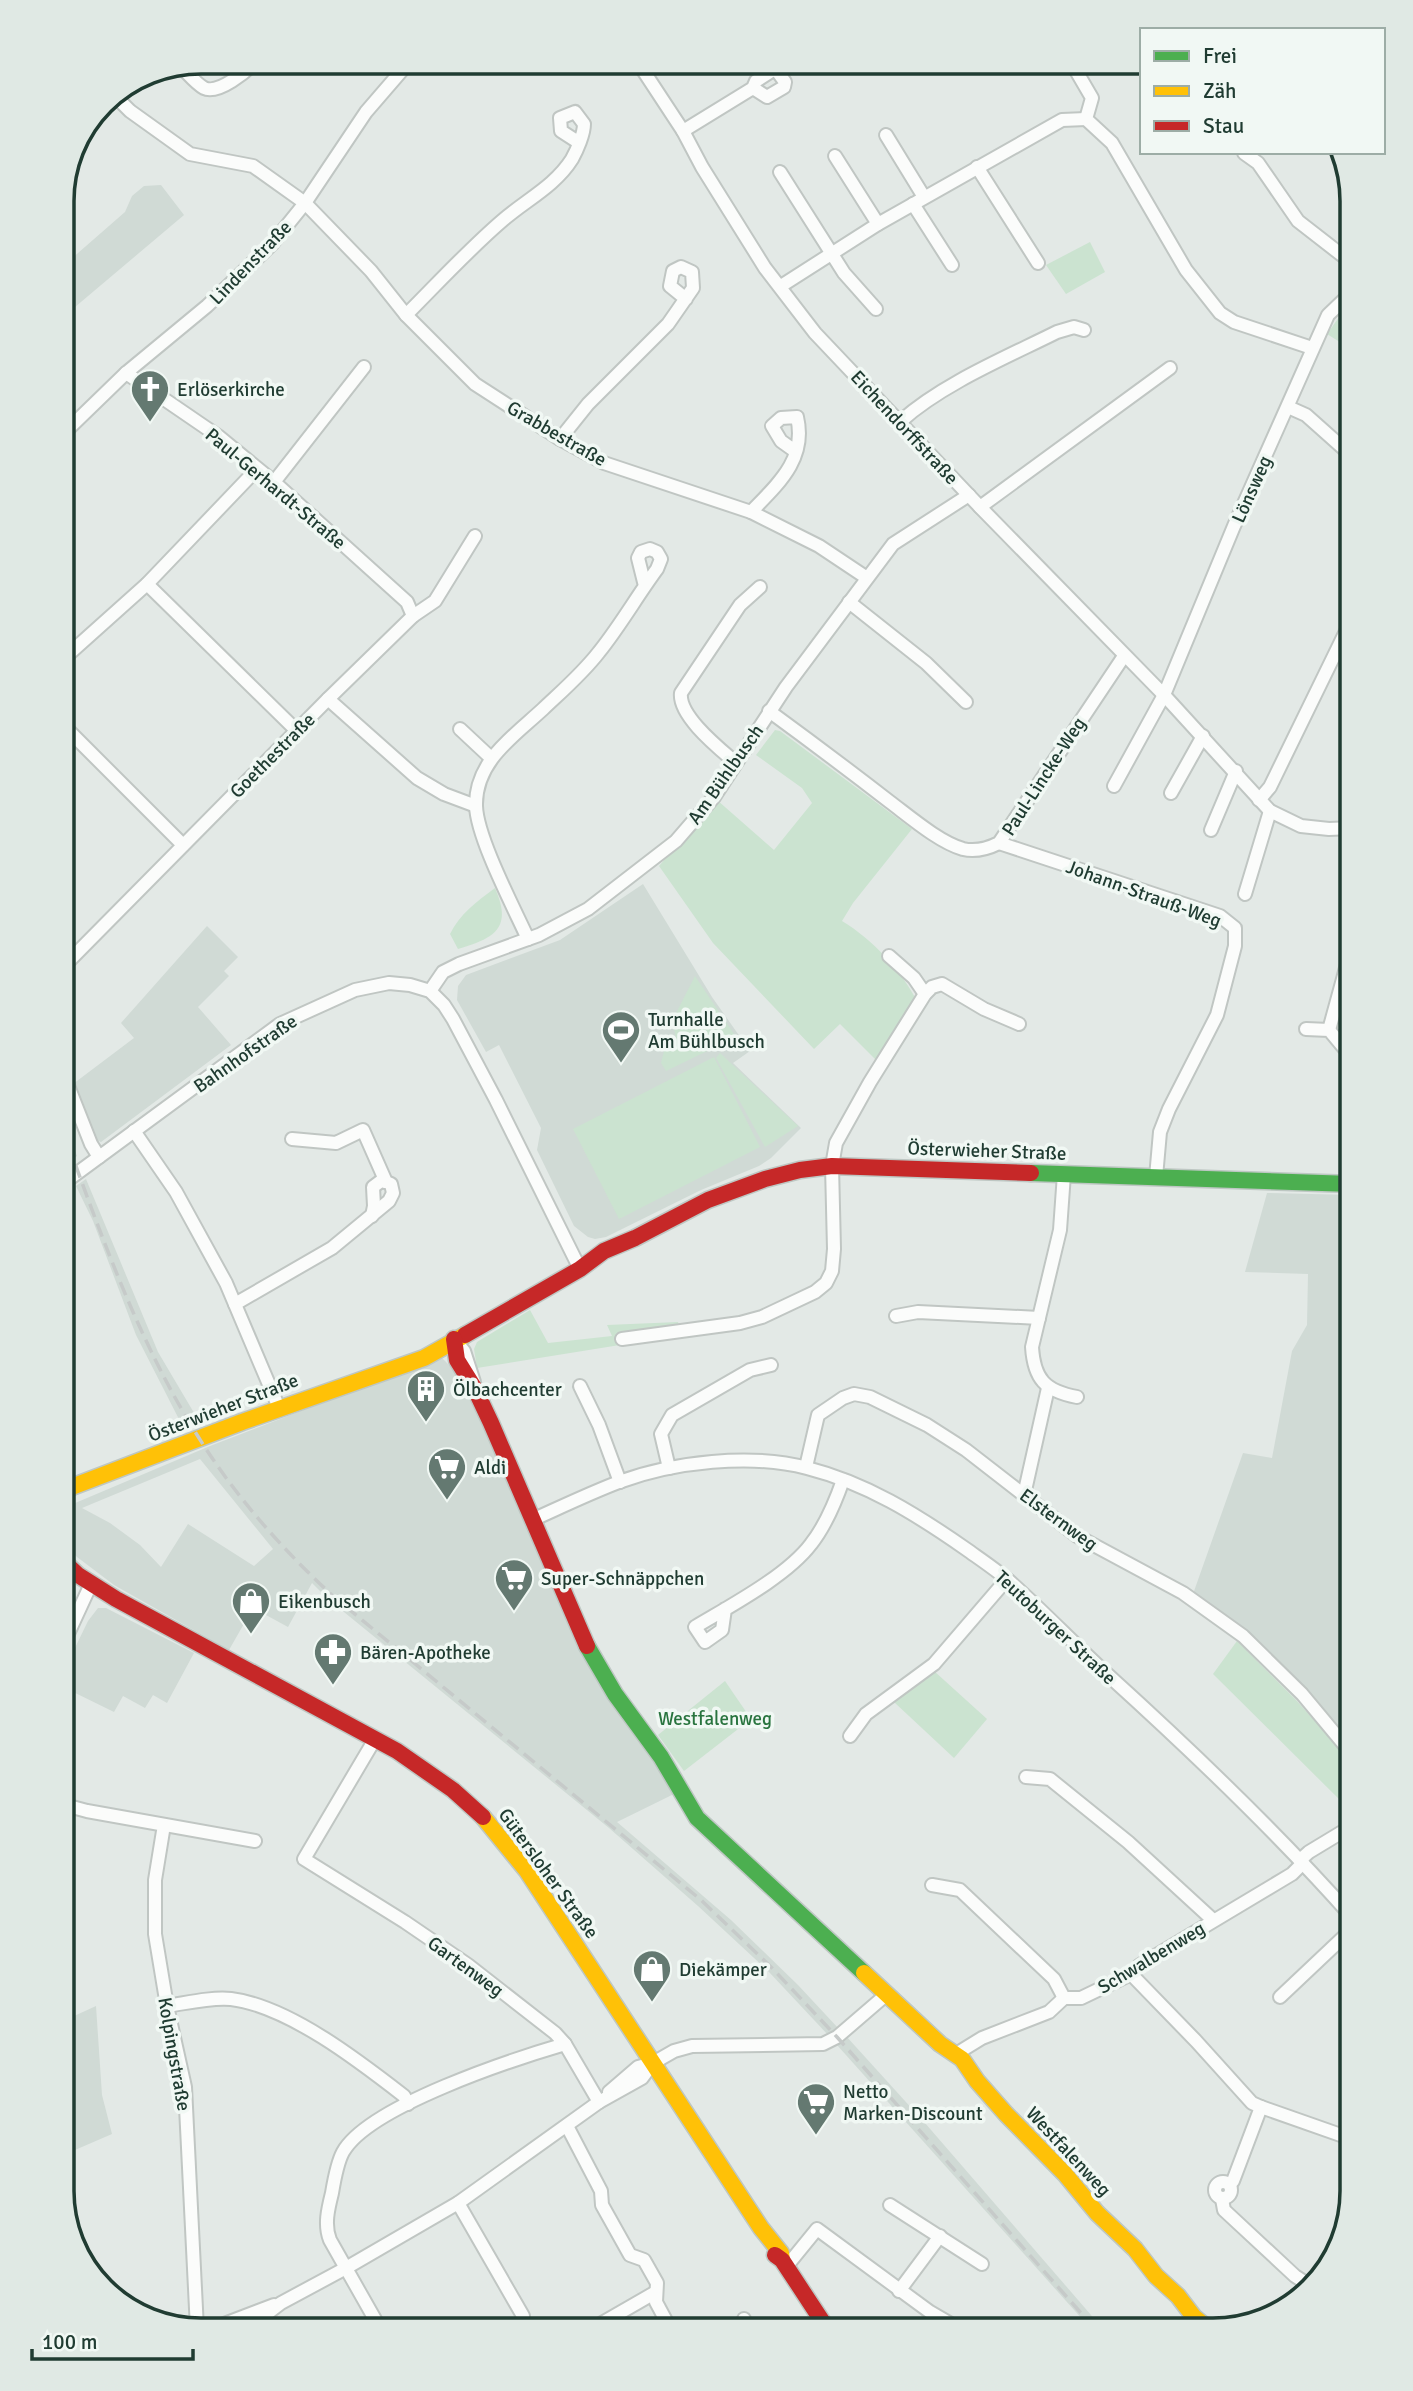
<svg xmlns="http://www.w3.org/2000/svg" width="1413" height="2391" viewBox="0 0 1413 2391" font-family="Signika,sans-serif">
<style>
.built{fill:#d0dad5;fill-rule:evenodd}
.green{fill:#cbe3d0}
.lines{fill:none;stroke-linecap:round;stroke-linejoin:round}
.street-casing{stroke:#c0c6c3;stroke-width:16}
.fast-casing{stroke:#bec7c3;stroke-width:19}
.slow-casing{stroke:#bec7c3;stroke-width:19}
.jam-casing{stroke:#bec7c3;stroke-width:19}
.street{stroke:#fbfcfb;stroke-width:12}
.fast{stroke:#4caf50;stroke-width:16}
.slow{stroke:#ffc107;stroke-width:16}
.jam{stroke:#c62828;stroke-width:16}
.rail{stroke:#c6cac9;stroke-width:3.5;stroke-dasharray:14 7;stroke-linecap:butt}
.labels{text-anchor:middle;stroke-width:7;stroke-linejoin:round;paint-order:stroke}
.street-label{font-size:19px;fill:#203c32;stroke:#f1f8f4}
.poi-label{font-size:19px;fill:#203c32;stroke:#f1f8f4;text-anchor:start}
.park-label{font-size:19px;fill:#29743f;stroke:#f1f8f4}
.rim{fill:none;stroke:#203c32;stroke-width:3.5}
</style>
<rect width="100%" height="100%" fill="#e3e9e6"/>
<g class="built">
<path d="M161,185L184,215L62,318V267L125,212L132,196L144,186Z"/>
<path d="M643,884L712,997L750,1051L733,1063L801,1128L771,1158L759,1166L701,1190L606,1237L595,1239L588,1237L574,1226L537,1150L541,1128L499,1045L486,1052L457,1000L458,986L466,975L560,940Z"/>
<path d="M207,926L238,957L224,971L229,976L198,1007L231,1045L101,1142L93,1139L73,1084L134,1038L121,1023Z"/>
<path d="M61,1114L77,1156L66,1165L61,1153Z"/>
<path d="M86,1179L158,1352L200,1423L184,1429L136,1335L93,1221L76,1186Z"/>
<path d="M1267,1193L1352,1195V1744L1305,1689L1193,1594L1243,1453L1272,1458L1292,1351L1307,1325L1308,1274L1245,1272Z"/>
<path d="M441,1357L462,1378L493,1439L527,1521L676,1793L617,1822L731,1920L798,1985L839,2029L829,2036L769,1972L698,1906L609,1828L328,1599L312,1583L288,1627L253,1608L229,1650L114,1585L77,1557L61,1541V1509L210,1446ZM200,1459L273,1549L254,1566L188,1524L161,1567L140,1545L110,1523L82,1508Z"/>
<path d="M98,1608H106L194,1653L167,1703L153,1695L145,1708L123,1696L114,1712L61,1686V1679L72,1654L88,1621Z"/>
<path d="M96,2006L102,2095L112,2134L75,2150L61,2117V2022Z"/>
<path d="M846,2036L925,2123L1104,2330H1092L837,2045Z"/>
</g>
<g class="green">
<path d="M1090,242L1105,272L1066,294L1046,265Z"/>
<path d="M1352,304V359L1343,344L1327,334L1345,309Z"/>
<path d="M775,730L780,731L912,829L853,903L842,921C872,939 901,970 917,1001L878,1062L840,1024L814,1049L713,943L659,866L717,800L774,850L812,803L802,788L756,755Z"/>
<path d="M495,888C513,929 494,938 458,949L450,934C460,914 476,902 495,888Z"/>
<path d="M695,976L736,1037L666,1071L661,1063L664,1051L677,1042L672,1021Z"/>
<path d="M720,1053L798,1126L765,1147L716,1058Z"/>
<path d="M714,1057L760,1147L619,1219L573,1129Z"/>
<path d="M530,1310L548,1343L612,1336L607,1325L678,1322L682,1335L477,1368L474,1349L477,1342Z"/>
<path d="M1237,1641L1296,1700L1330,1738L1352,1768V1801L1346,1806L1213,1674Z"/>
<path d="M934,1671L987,1719L954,1758L894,1702Z"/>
<path d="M725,1681L751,1719L684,1771L658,1735Z"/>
</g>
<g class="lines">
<g class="street-casing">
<g id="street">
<path d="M637,61L683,131L702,167L765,268L815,333L980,507L1164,695L1270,811L1301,826L1329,829L1352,828"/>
<path d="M1071,62L1092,98L1086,119L1112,143L1186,270L1220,313L1234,322L1312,348"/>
<path d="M179,65C187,72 195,83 204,88C218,95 247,71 256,61"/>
<path d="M113,94L130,111L190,154L253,166L305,203L371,271L406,315L475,384L560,439L604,463L751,512L819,546L867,578"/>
<path d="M683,131L753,88L756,81L773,70L777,71L785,82L784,87L767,97L753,88"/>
<path d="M886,135L924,197"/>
<path d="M1244,153L1258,163L1298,221L1352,263"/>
<path d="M835,156L878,224"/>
<path d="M977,167L1038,263"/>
<path d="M780,172L844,273L876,309"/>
<path d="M913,204L952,265"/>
<path d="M781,286L878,224L1062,120L1086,119"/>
<path d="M406,315C438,283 469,249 503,220C526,200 555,186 572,159C577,150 584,134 584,124L575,112L560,118L561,131L578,142"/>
<path d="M126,373L218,436L274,482L407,602L413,616"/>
<path d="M1288,407L1306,415L1352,456"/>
<path d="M901,421C942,384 1007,357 1057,332L1074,327L1084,330"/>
<path d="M61,436L126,373L207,306L272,244L305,203L366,112L410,61"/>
<path d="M560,439L588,404L668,324L693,288L692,272L681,267L673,271L670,286L686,299"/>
<path d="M274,482L364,367"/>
<path d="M980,507L1170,368"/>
<path d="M751,512C778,484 807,459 797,417L781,418L772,426L781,441L795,451"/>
<path d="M147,584L297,731"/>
<path d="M849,602L926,663L966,702"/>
<path d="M61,661L147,584L257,469"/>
<path d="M328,699L417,778L444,794L476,806"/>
<path d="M769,711C810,741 850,771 890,802C910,817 939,842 963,849C976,852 987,849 999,843L1124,656"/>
<path d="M61,723L183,845"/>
<path d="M460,729L491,758"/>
<path d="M736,763C720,749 678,716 681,693L740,605L760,587"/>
<path d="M1114,786L1164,695L1234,526L1328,315L1352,292"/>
<path d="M1171,793L1203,736"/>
<path d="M1259,800L1270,787L1352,619"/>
<path d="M1211,830L1236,771"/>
<path d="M999,843L1220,916L1235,928V946L1217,1015L1169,1109L1160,1132L1156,1177"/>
<path d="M1245,894L1270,811"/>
<path d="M528,939C514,908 477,838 476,806C475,761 514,736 543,709C562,691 583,673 599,652C620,626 637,596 657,569L661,559L657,552L650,549L641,552L638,558L645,586"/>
<path d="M889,956L914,978L925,994"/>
<path d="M61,969L328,699L413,616L435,601L475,536"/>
<path d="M430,991L443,972L459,964L539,935L588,909L676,841L714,797L786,687L893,544L969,495"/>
<path d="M1306,1029L1329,1030L1344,1048L1352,1051"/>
<path d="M1329,1030L1352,946"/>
<path d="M61,1068L91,1144L99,1157"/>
<path d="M134,1131L176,1192L226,1283L279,1408"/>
<path d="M1064,1174L1060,1230L1032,1347C1034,1379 1045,1391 1077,1397"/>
<path d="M61,1185L280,1024L355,990L389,983L410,985L430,991L444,1005L453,1019L496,1100L580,1269"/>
<path d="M372,1216L374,1206L373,1187L381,1181L386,1182"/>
<path d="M235,1304L332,1248L389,1201L393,1193L391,1184L386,1182L363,1130L336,1143L292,1139"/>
<path d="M896,1316L918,1312L1039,1318"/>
<path d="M454,1339L464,1351L474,1382"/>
<path d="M622,1339L740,1323L762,1317L815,1292L826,1283L832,1271L834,1249L832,1166L836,1143L870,1082L925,994L932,987L942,984L984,1009L1019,1024"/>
<path d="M580,1386L599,1425L620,1482"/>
<path d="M806,1467L818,1415L843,1398L854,1394L870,1397L927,1425L966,1450L1077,1536L1183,1593L1243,1636L1302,1694L1352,1754"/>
<path d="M669,1468L661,1434L672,1415L750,1370L771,1365"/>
<path d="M1024,1495L1048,1388"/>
<path d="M532,1520C561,1507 590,1493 619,1482C673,1462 751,1453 807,1468C866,1483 916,1514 966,1549C980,1559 995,1569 1008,1580C1043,1611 1074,1644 1108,1675C1193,1752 1276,1831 1352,1917"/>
<path d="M725,1609L722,1630L705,1642L695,1627C730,1606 787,1576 811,1544C826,1525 835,1503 843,1480"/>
<path d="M61,1649L91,1584"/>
<path d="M850,1736L866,1714L934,1664L1007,1579"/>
<path d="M375,1739L304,1859L405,1922L468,1965L555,2033L565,2044L599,2102"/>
<path d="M1026,1777L1050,1779L1128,1842L1213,1920"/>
<path d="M61,1804L87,1811L255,1841"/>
<path d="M164,1825L155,1880V1934L167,2006L185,2087L197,2329"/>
<path d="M1300,1860L1309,1852L1352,1826"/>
<path d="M932,1885L960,1890L1054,1979L1064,1998"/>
<path d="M1131,1974L1196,2041L1252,2103L1261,2107L1233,2181L1229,2184"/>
<path d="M1280,1997L1352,1929"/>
<path d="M167,2006C187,2003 211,1997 231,1999C288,2006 359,2061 404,2096L408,2104"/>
<path d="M956,2054L982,2038L1049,2012L1064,1998H1081L1131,1974L1140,1965L1292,1874L1303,1863"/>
<path d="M609,2092L638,2067L653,2063L674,2051L692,2046L823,2044L837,2037L887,1994"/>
<path d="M1261,2107L1352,2139"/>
<path d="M567,2126L601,2191L602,2205L630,2255L644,2260L657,2283L656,2302L671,2330"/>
<circle cx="1223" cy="2190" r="8"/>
<path d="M1222,2199L1224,2210L1295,2276L1309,2285"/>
<path d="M458,2203L523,2316V2330"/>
<path d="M890,2205L982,2264"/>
<path d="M786,2267L817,2229L930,2312L961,2330"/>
<path d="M899,2291L940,2236"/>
<path d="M211,2329L274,2305"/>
<path d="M237,2329L264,2316L281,2303L346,2268L458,2203L599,2102L642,2078L653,2063"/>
<path d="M381,2330L330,2240C324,2225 328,2209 332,2193C334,2181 337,2163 343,2152C369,2106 514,2059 565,2044"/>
<path d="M590,2330L656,2292"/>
<path d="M740,2330L744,2319"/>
</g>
</g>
<g class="fast-casing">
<g id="fast">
<path d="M1031,1173L1352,1184"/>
<path d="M587,1646L615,1694L661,1757L697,1818L864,1973"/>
</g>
</g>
<g class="slow-casing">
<g id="slow">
<path d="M61,1491L242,1422L424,1358L465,1335"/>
<path d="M483,1817L527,1871L761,2228L781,2253L782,2260"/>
<path d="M864,1973L940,2044L962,2059L977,2081L1006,2114L1065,2174L1097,2213L1135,2249L1156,2276L1178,2296L1194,2317L1210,2330"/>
</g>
</g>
<g class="jam-casing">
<g id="jam">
<path d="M465,1335L580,1269L604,1251L635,1238L708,1200L765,1179L800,1170L832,1166L1031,1173"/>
<path d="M454,1339L457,1360L475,1389L491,1423L587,1646"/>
<path d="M61,1559L78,1575L116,1599L397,1751L453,1790L483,1817"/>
<path d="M775,2255L782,2260L828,2330"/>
</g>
</g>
<use href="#street" class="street"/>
<use href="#fast" class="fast"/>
<use href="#slow" class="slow"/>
<use href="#jam" class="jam"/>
<path class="rail" d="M61,1125C100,1232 138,1342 199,1438C236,1497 282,1549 333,1596L701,1900L772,1968L837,2037L1096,2330"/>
</g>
<defs>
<g id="church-pin" transform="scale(2.0125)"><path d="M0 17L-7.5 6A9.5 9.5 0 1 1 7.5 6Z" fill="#647971" stroke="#f1f8f4"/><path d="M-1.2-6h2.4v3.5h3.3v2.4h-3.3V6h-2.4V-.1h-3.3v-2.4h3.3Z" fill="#fff"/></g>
<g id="stadium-pin" transform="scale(2.0125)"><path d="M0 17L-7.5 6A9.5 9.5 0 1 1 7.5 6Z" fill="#647971" stroke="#f1f8f4"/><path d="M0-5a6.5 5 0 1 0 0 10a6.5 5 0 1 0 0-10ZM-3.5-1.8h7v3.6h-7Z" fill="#fff"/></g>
<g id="building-pin" transform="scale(2.0125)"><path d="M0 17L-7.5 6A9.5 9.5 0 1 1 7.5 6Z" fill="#647971" stroke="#f1f8f4"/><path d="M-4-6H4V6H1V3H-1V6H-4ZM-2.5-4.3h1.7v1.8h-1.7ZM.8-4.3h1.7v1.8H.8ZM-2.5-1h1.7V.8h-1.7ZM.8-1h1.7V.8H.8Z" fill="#fff"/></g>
<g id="supermarket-pin" transform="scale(2.0125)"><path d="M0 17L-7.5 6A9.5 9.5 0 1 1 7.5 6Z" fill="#647971" stroke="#f1f8f4"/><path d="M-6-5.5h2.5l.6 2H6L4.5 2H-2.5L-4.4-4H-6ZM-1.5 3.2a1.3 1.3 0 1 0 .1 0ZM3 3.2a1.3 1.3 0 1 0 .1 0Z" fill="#fff"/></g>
<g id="shop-pin" transform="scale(2.0125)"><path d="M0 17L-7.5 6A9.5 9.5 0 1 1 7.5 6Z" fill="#647971" stroke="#f1f8f4"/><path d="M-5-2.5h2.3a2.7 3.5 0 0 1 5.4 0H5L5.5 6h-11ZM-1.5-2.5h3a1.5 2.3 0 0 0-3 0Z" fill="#fff"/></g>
<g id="pharmacy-pin" transform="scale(2.0125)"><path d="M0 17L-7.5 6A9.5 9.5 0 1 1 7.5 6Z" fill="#647971" stroke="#f1f8f4"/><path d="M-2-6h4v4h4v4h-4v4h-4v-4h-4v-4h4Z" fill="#fff"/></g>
</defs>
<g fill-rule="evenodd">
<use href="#church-pin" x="150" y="389"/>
<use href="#stadium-pin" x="621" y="1030"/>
<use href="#building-pin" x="426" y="1389"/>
<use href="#supermarket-pin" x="447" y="1467"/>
<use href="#supermarket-pin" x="514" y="1578"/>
<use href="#shop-pin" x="251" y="1601"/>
<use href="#pharmacy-pin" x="333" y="1652"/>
<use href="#shop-pin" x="652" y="1969"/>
<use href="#supermarket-pin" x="816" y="2102"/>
</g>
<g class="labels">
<g class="street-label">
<text transform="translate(250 262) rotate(-46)" y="7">Lindenstraße</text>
<text transform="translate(905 427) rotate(47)" y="7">Eichendorffstraße</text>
<text transform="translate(557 433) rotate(30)" y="7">Grabbestraße</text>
<text transform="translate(276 488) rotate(40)" y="7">Paul-Gerhardt-Straße</text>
<text transform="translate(1251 489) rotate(-66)" y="7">Lönsweg</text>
<text transform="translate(272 755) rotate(-45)" y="7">Goethestraße</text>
<text transform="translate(725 774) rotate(-55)" y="7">Am Bühlbusch</text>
<text transform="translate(1043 776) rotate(-57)" y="7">Paul-Lincke-Weg</text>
<text transform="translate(1144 893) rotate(20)" y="7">Johann-Strauß-Weg</text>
<text transform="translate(245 1053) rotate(-35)" y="7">Bahnhofstraße</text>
<text transform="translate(987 1150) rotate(2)" y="7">Österwieher Straße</text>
<text transform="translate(223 1407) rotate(-21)" y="7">Österwieher Straße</text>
<text transform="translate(1059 1519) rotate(36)" y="7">Elsternweg</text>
<text transform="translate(1056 1627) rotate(43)" y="7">Teutoburger Straße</text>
<text transform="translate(549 1873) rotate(54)" y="7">Gütersloher Straße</text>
<text transform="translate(1151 1957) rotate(-31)" y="7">Schwalbenweg</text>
<text transform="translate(466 1966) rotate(36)" y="7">Gartenweg</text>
<text transform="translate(175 2054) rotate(80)" y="7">Kolpingstraße</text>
<text transform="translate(1069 2151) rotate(47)" y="7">Westfalenweg</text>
</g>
<g class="poi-label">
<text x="177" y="396">Erlöserkirche</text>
<text x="648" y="1026">Turnhalle<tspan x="648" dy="22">Am Bühlbusch</tspan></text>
<text x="453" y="1396">Ölbachcenter</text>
<text x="474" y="1474">Aldi</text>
<text x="541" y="1585">Super-Schnäppchen</text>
<text x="278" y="1608">Eikenbusch</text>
<text x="360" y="1659">Bären-Apotheke</text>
<text x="679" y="1976">Diekämper</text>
<text x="843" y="2098">Netto<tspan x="843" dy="22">Marken-Discount</tspan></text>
</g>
<g class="park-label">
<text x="715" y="1725">Westfalenweg</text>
</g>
</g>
<path d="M0 0H1413V2391H0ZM201 74H1213A127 127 0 0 1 1340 201V2191A127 127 0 0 1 1213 2318H201A127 127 0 0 1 74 2191V201A127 127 0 0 1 201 74Z" fill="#e0e9e4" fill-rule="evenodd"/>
<path class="rim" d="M201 74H1213A127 127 0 0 1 1340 201V2191A127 127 0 0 1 1213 2318H201A127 127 0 0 1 74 2191V201A127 127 0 0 1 201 74Z"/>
<rect x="1140" y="28" width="245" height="126" fill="#f1f8f4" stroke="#9dada6" stroke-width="2"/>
<rect x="1154" y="51" width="35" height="10" fill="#4caf50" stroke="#9dada6" stroke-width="2"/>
<text x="1203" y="63" font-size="21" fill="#203c32">Frei</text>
<rect x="1154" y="86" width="35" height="10" fill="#ffc107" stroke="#9dada6" stroke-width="2"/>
<text x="1203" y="98" font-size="21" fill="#203c32">Zäh</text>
<rect x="1154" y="121" width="35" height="10" fill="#c62828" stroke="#9dada6" stroke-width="2"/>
<text x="1203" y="133" font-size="21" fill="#203c32">Stau</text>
<path d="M32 2349v10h161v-10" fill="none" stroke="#203c32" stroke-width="3.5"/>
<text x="42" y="2349" font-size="21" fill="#203c32" stroke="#f1f8f4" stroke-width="5" paint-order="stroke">100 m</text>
</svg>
